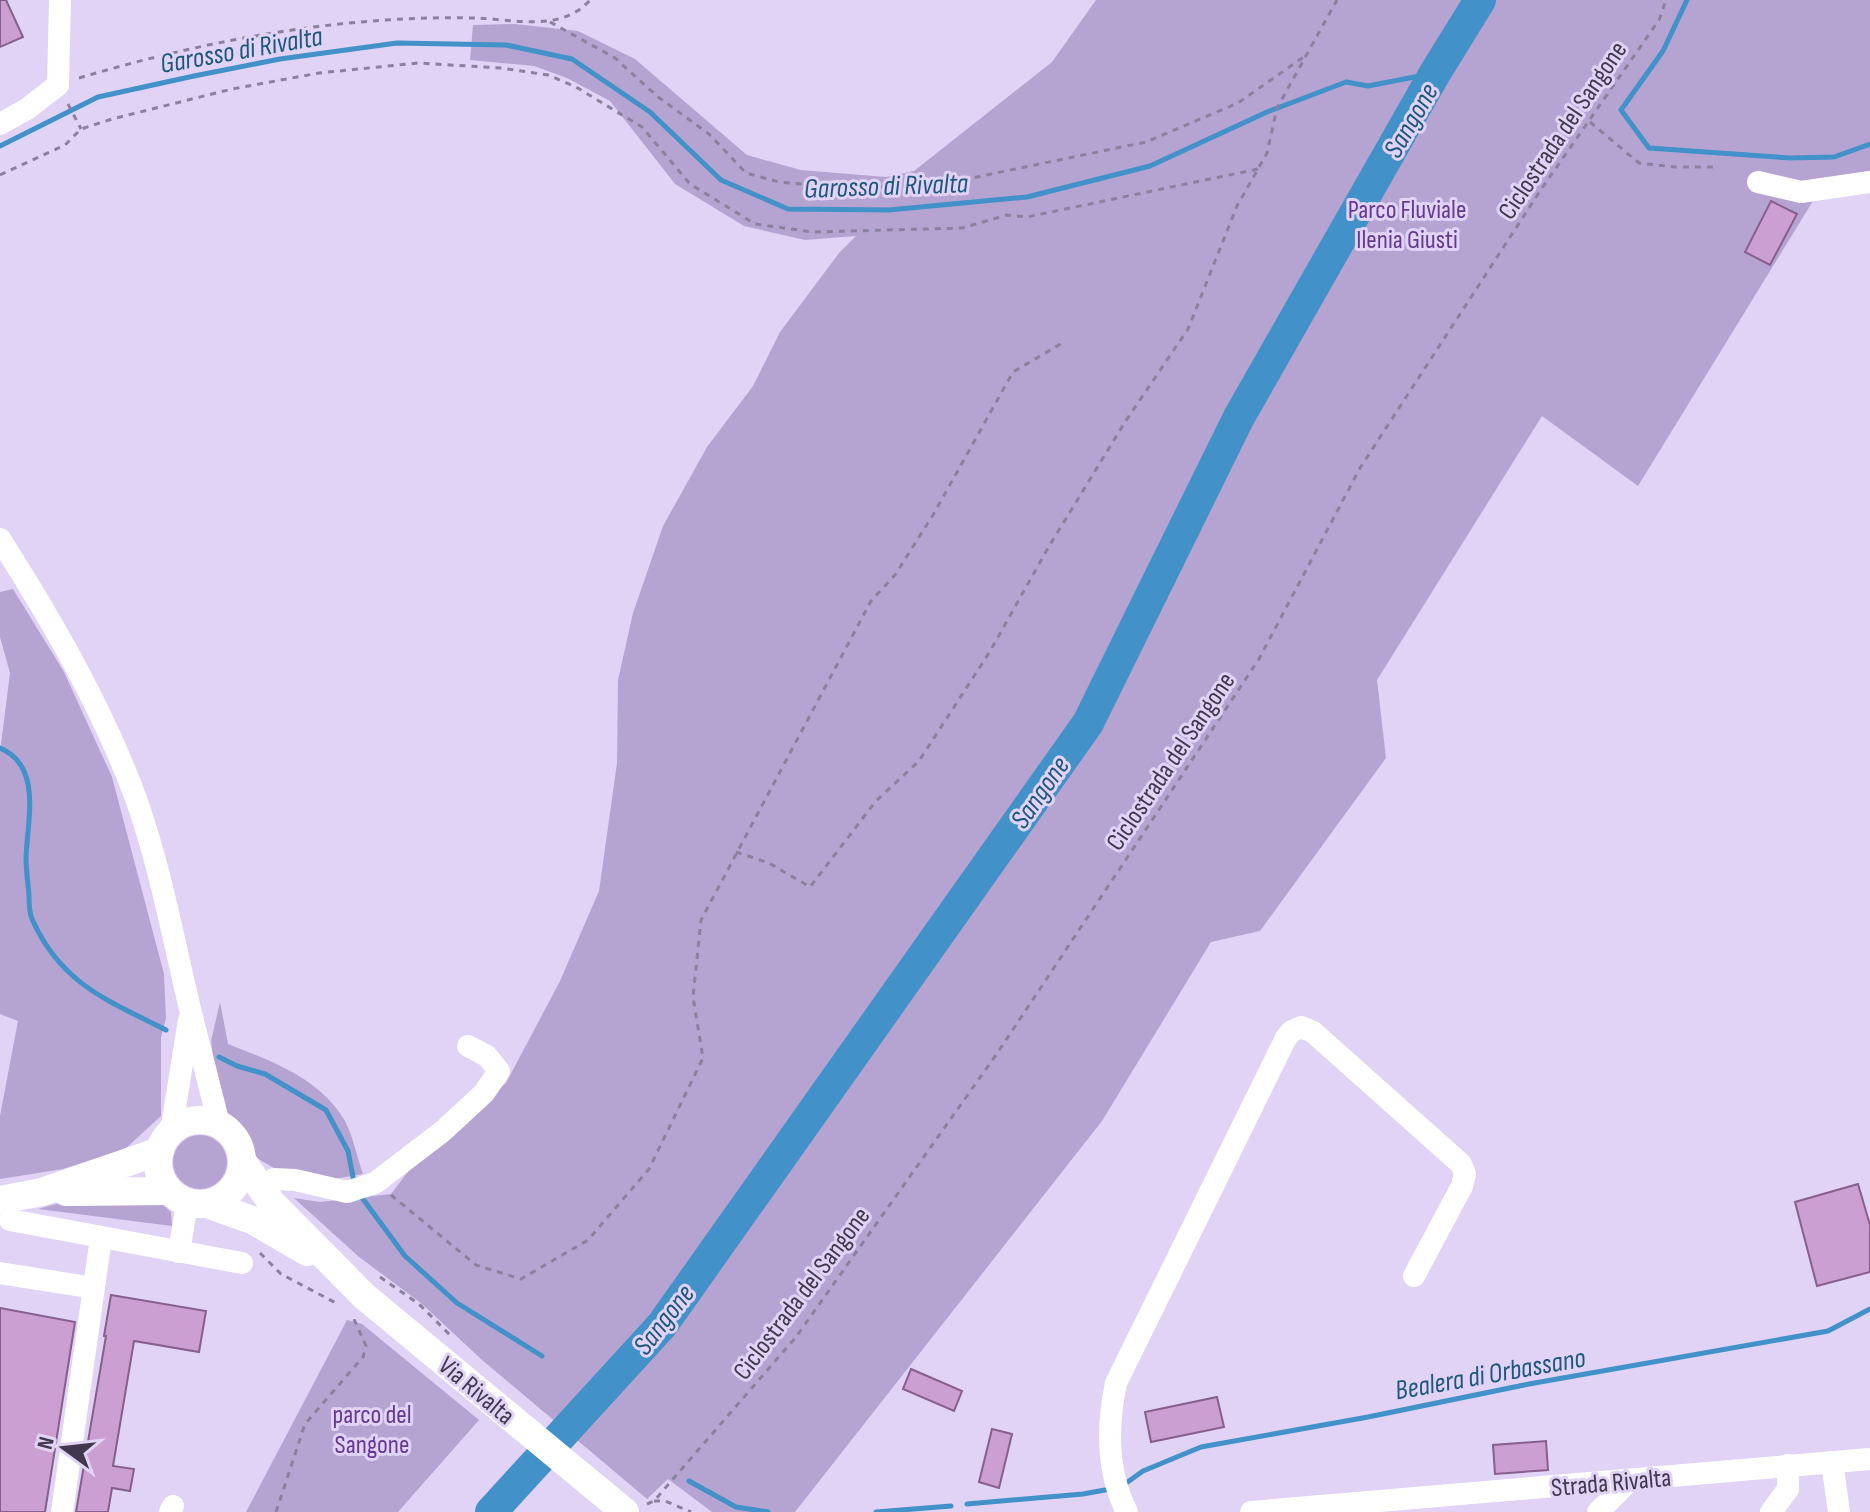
<svg xmlns="http://www.w3.org/2000/svg" width="1870" height="1512" viewBox="0 0 1870 1512" font-family="'Sofia Sans Condensed',sans-serif">
<style>
.green{fill:#b5a4d2}
.lines{fill:none;stroke-linecap:round;stroke-linejoin:round}
.stream{stroke:#4291c8;stroke-width:5}
.river{stroke:#4291c8;stroke-width:32}
.building{fill:#cb9fd1;stroke:#875f8d;stroke-width:2}
.path{stroke:#8b809d;stroke-width:3;stroke-dasharray:6 6;stroke-linecap:butt}
.minor{stroke:#fff;stroke-width:22}
.major{stroke:#fff;stroke-width:28}
.labels{text-anchor:middle;stroke-width:6;stroke-linejoin:round;paint-order:stroke}
.street-label{font-size:26px;fill:#41384f;stroke:#e0d3f6}
.park-label{font-size:26px;fill:#633993;stroke:#e0d3f6}
.water-label{font-size:28px;font-style:italic;fill:#1e577e;stroke:#e0d3f6}
</style>
<rect width="100%" height="100%" fill="#e0d3f6"/>
<g class="green">
<path d="M1096,0H1870V171L1811,183L1813,201L1638,486L1542,416L1377,680L1386,758L1260,931L1211,942L1102,1121L795,1512H712L668,1479L647,1499L481,1359L421,1303L359,1257L294,1198L320,1202L391,1194L410,1169L506,1083L560,981L599,891L617,763L618,680L633,613L663,526L707,447L753,386L780,332L839,253L856,236L805,240L744,226L675,184L610,101L567,78L534,66L470,60L473,25L515,24L578,31L635,59L747,155L801,170L886,177L914,171L1052,62Z"/>
<path d="M13,589L64,672L112,777L164,974L166,1018L161,1037V1116L125,1149L63,1169L0,1179V1116L18,1021L0,1014V752L10,673L0,637V592Z"/>
<path d="M220,1002L228,1044C271,1061 320,1078 345,1121C353,1136 357,1157 363,1174L317,1182L279,1171L253,1156L236,1124L219,1102L211,1041Z"/>
<circle cx="200" cy="1162" r="27"/>
<path d="M158,1201L171,1212L172,1226L38,1209L63,1202Z"/>
<path d="M347,1320L362,1324L479,1420L398,1512H246Z"/>
</g>
<g class="lines">
<g class="stream">
<path d="M1687,0L1663,51L1621,110L1649,148L1790,158L1834,157L1870,144"/>
<path d="M0,146L98,97L194,76L280,59L397,43L506,45L572,59L650,112L721,180L788,209L889,210L1027,197L1150,166L1267,112L1346,82L1368,86L1435,73"/>
<path d="M0,748C43,766 27,822 26,858C26,870 28,883 29,895C29,903 29,912 32,919C61,984 107,1000 166,1030"/>
<path d="M219,1057L237,1066L265,1074L326,1110L348,1151L354,1182"/>
<path d="M360,1195L405,1256L457,1303L542,1356"/>
<path d="M689,1481L736,1507L768,1512"/>
<path d="M1122,1486L1143,1471L1201,1447L1368,1417L1529,1384L1828,1331L1870,1309"/>
<path d="M967,1504L1083,1494L1105,1490"/>
<path d="M876,1512L951,1506"/>
</g>
<path class="river" d="M491,1512L662,1325L1088,723L1239,417L1435,73L1480,0"/>
</g>
<g class="building">
<path d="M0,0H6L23,37L0,47Z"/>
<path d="M1771,201L1797,214L1770,265L1745,252Z"/>
<path d="M1858,1184L1870,1225V1272L1817,1286L1795,1202Z"/>
<path d="M111,1295L206,1311L199,1352L134,1341L113,1466L134,1469L130,1491L112,1488L108,1512H76L106,1336H104Z"/>
<path d="M0,1308L75,1322L45,1512H0Z"/>
<path d="M911,1369L962,1391L954,1411L903,1389Z"/>
<path d="M1217,1397L1224,1427L1151,1442L1145,1412Z"/>
<path d="M992,1429L1012,1434L999,1488L979,1482Z"/>
<path d="M1546,1441L1548,1470L1495,1474L1493,1445Z"/>
</g>
<g class="lines">
<g class="path">
<path d="M550,22L615,58L658,97L709,134L746,173L779,182L849,188L938,185L1146,142L1238,103L1305,56"/>
<path d="M79,78C207,40 342,15 475,18C513,19 561,33 590,0"/>
<path d="M68,104L81,129"/>
<path d="M1590,122L1639,163L1675,167H1719"/>
<path d="M0,175L65,145L81,129L112,119L232,89L319,73L418,63L501,68L548,75L576,87L642,127L690,184L755,224L813,232L962,228L1007,215L1027,217L1258,169"/>
<path d="M736,852L769,863L810,887L876,801L919,761L989,653L1048,548L1125,422L1188,329L1237,206L1267,153L1277,108L1337,0"/>
<path d="M391,1195L476,1265L521,1279L588,1240L649,1169L703,1058L693,997L701,920L871,601L895,575L933,515L1013,372L1064,342"/>
<path d="M260,1253L281,1274L336,1303"/>
<path d="M380,1277L419,1304L450,1335"/>
<path d="M654,1501H665L691,1512"/>
<path d="M647,1504L654,1501L796,1337L996,1055L1259,659L1360,468L1540,191L1659,20L1666,0"/>
<path d="M276,1512L305,1424L363,1357L366,1346L353,1317"/>
</g>
<g class="minor">
<path d="M0,124L27,109L58,85L60,0"/>
<path d="M1758,182L1801,192L1870,182"/>
<path d="M0,539C52,621 101,705 135,796C161,868 173,939 191,1013C200,1050 210,1087 219,1124"/>
<path d="M171,1132L189,1020"/>
<path d="M262,1191L274,1179L295,1180L347,1192L375,1183L443,1131L484,1093L499,1071L487,1056L468,1046"/>
<path d="M10,1220L242,1263"/>
<path d="M179,1252L187,1203"/>
<path d="M0,1273L94,1288"/>
<path d="M1832,1462L1839,1512"/>
<path d="M62,1512L101,1238"/>
<path d="M170,1512L173,1506"/>
<path d="M1127,1512C1107,1473 1107,1426 1116,1383L1286,1038L1292,1031L1301,1027L1313,1032L1461,1164L1465,1174L1462,1186L1414,1276"/>
<path d="M1251,1512L1870,1459"/>
<path d="M1598,1512L1628,1482"/>
<path d="M1771,1512L1788,1489V1465"/>
</g>
<g class="major">
<circle cx="200" cy="1162" r="42"/>
<path d="M243,1162L271,1202L364,1296L625,1512"/>
<path d="M66,1192L169,1191"/>
<path d="M0,1200L42,1192L160,1151"/>
<path d="M207,1204L252,1220L307,1252"/>
</g>
</g>
<g class="labels">
<g class="street-label">
<text transform="translate(1562 130) rotate(-56)" y="9">Ciclostrada del Sangone</text>
<text transform="translate(1170 761) rotate(-56)" y="9">Ciclostrada del Sangone</text>
<text transform="translate(801 1293) rotate(-53)" y="9">Ciclostrada del Sangone</text>
<text transform="translate(477 1390) rotate(40)" y="9">Via Rivalta</text>
<text transform="translate(1611 1482) rotate(-5)" y="9">Strada Rivalta</text>
</g>
<g class="park-label">
<text x="1407" y="218">Parco Fluviale<tspan x="1407" dy="30">Ilenia Giusti</tspan></text>
<text x="372" y="1423">parco del<tspan x="372" dy="30">Sangone</tspan></text>
</g>
<g class="water-label">
<text transform="translate(241 49) rotate(-10)" y="10">Garosso di Rivalta</text>
<text transform="translate(1410 120) rotate(-60)" y="10">Sangone</text>
<text transform="translate(886 185) rotate(-2)" y="10">Garosso di Rivalta</text>
<text transform="translate(1039 792) rotate(-55)" y="10">Sangone</text>
<text transform="translate(663 1319) rotate(-52)" y="10">Sangone</text>
<text transform="translate(1490 1373) rotate(-10)" y="10">Bealera di Orbassano</text>
</g>
</g>
<g transform="translate(64 1448) rotate(285)" stroke="#e0d3f6" stroke-width="6" paint-order="stroke">
<path d="M0-6L14 30L0 20L-14 30Z" fill="#41384f"/>
<text y="-12" font-size="22" font-weight="bold" text-anchor="middle" fill="#41384f">N</text>
</g>
</svg>
